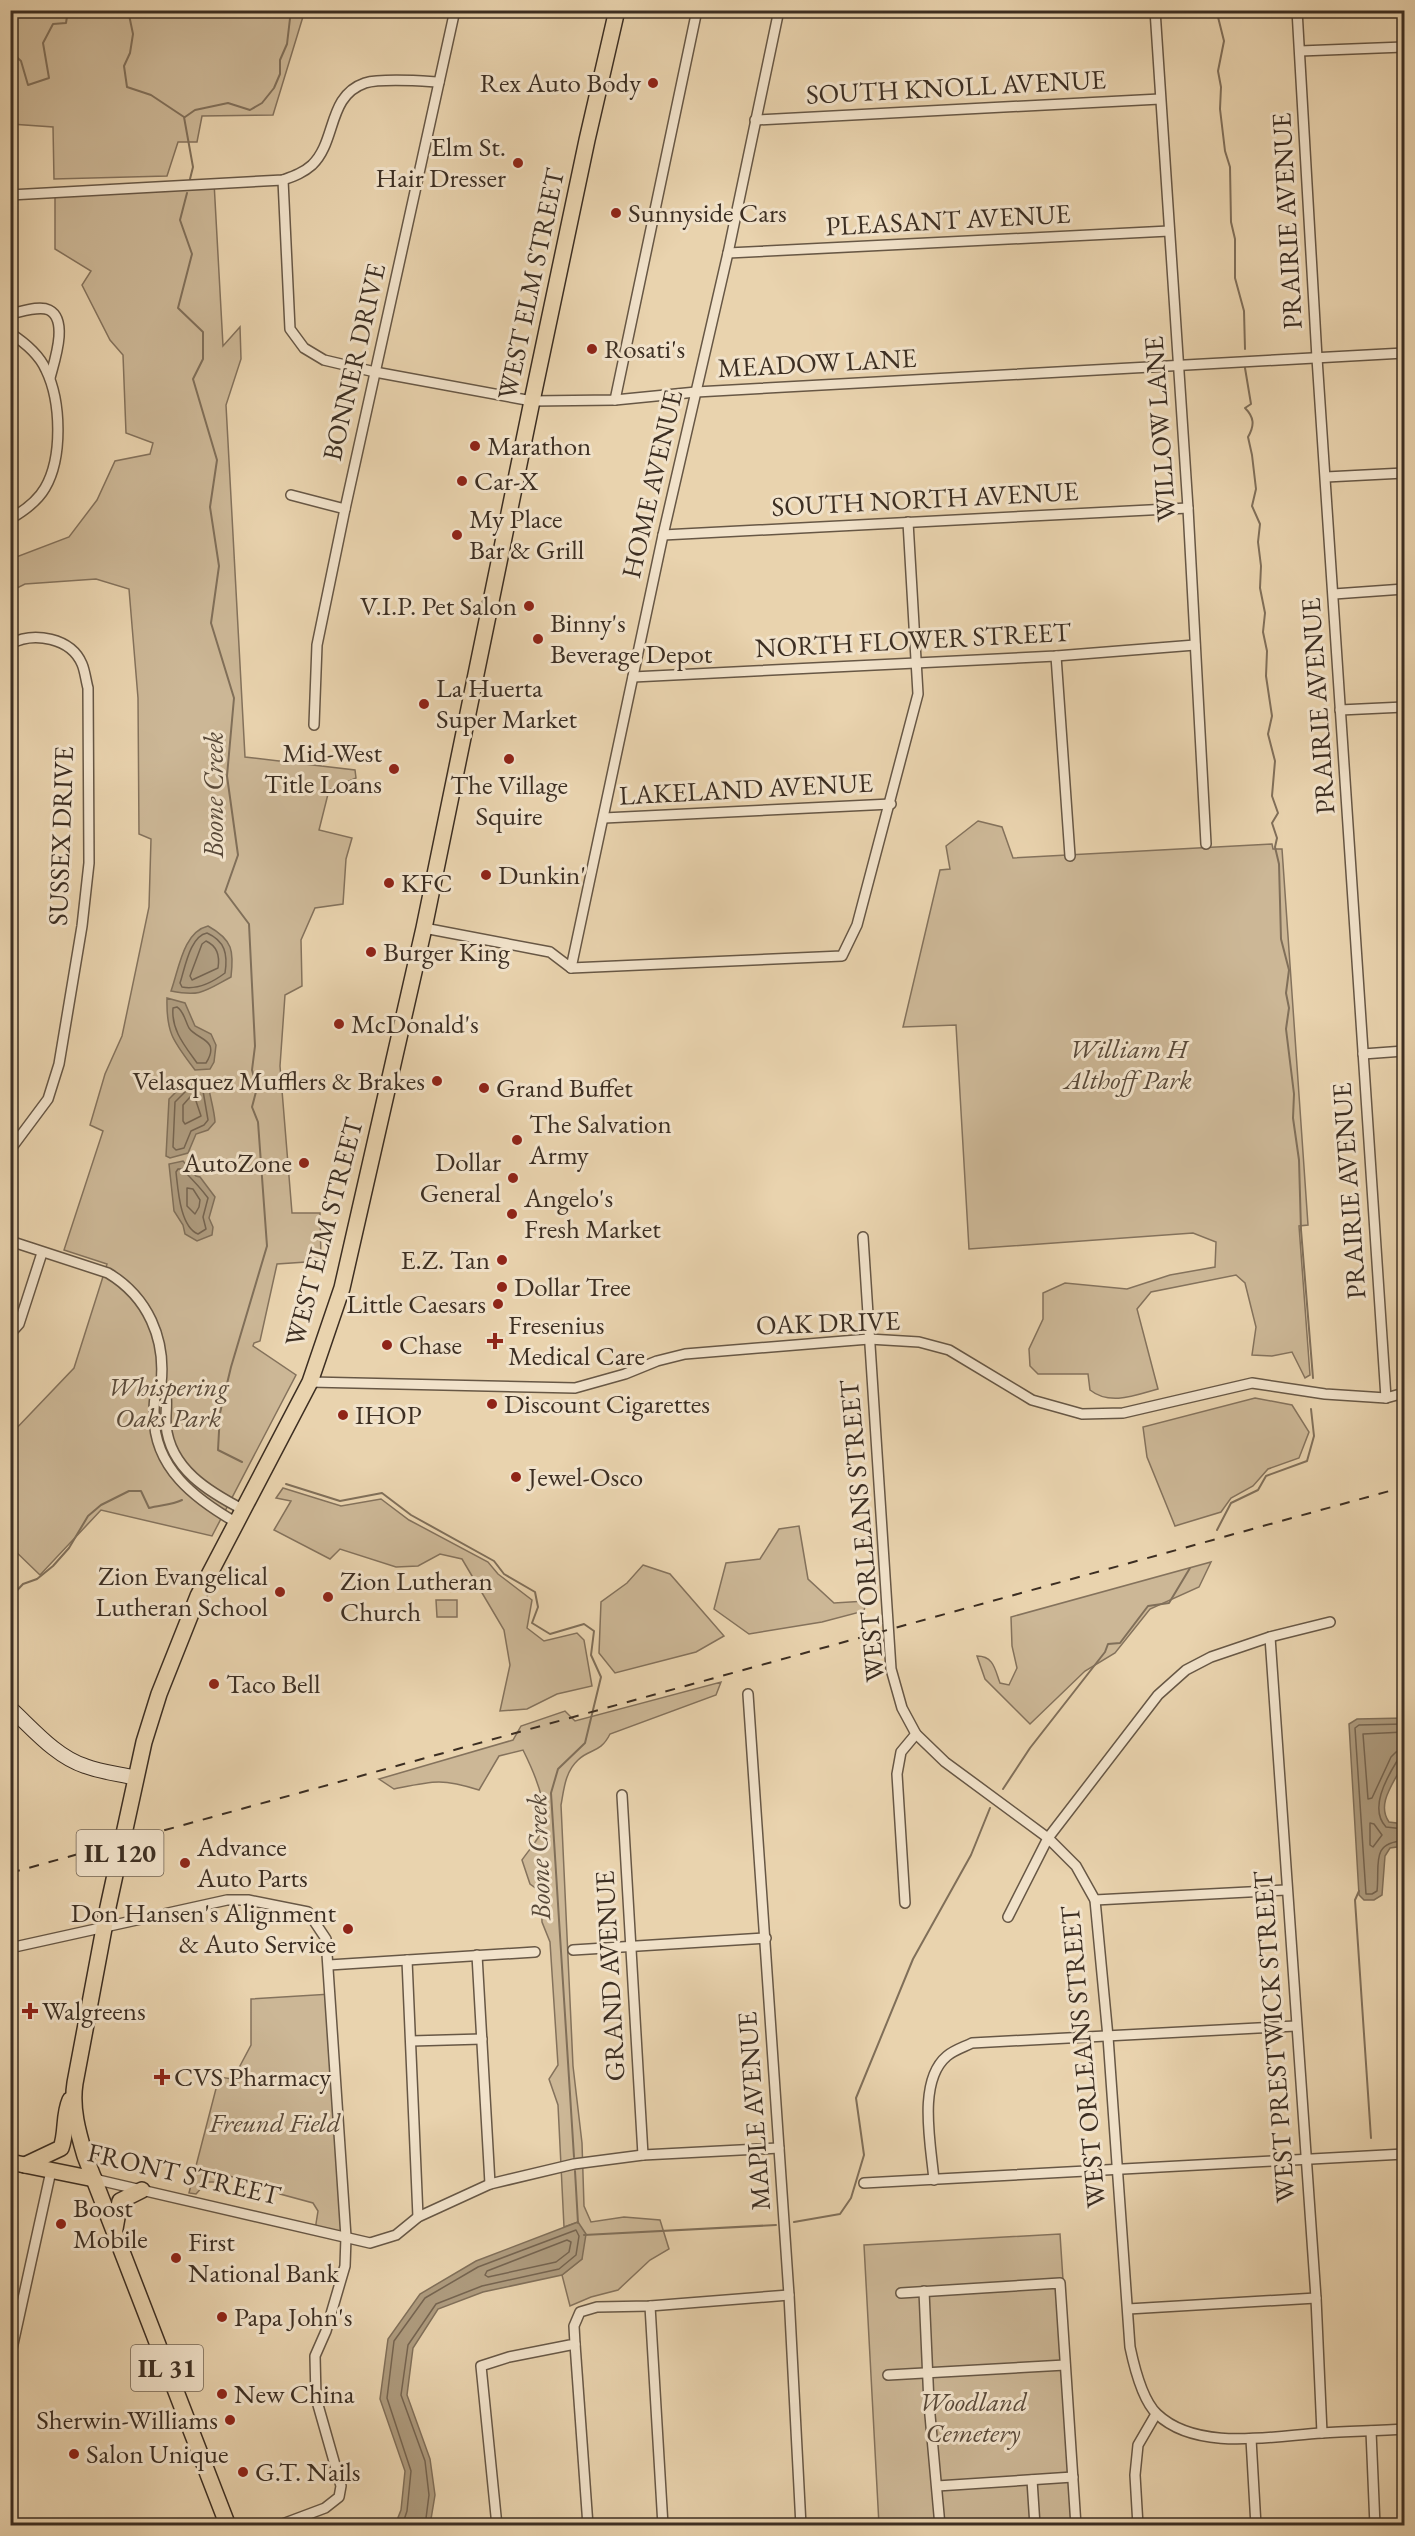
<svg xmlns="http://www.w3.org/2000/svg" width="1415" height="2536" viewBox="0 0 1415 2536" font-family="'EB Garamond',serif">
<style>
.green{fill:#ccb796;stroke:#84725c;stroke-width:1.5}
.water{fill:#ae9b7e;stroke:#806f59;stroke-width:1.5}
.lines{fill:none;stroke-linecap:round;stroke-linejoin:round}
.shore{stroke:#756450;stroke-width:1.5}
.stream{stroke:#806f59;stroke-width:2}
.street-casing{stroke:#675745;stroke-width:12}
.secondary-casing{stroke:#3c2e22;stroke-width:16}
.primary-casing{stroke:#3c2e22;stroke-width:18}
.street{stroke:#f1e2ca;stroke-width:9}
.secondary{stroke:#f1e2ca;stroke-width:14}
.primary{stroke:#e9d3ae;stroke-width:15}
.rail{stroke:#3c2e22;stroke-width:2;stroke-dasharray:10 10;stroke-linecap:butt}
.poi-dot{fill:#8f2418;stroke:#f1e2ca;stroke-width:2}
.labels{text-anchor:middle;stroke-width:6;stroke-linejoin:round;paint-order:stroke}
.shield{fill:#f1e2ca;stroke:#726454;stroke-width:1.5}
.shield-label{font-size:26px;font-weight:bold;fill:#3c2e22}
.poi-label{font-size:27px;fill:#3c2e22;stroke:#f1e2ca;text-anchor:start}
.street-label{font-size:27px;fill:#3c2e22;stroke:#f1e2ca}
.park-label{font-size:27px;font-style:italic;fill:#594939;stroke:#f1e2ca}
.water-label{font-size:28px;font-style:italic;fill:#584939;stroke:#f1e2ca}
</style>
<rect width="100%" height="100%" fill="#e9d3ae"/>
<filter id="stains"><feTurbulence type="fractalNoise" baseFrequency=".00333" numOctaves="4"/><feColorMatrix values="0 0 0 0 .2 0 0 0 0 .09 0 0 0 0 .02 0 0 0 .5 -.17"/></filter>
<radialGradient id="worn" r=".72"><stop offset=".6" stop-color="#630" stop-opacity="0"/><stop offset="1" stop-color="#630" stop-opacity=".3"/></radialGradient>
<g class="green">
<path d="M305,10L273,115L202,116L197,142H178L167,176L54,179L53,127L11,124V11Z"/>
<path d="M214,182L223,346L240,327L241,359L226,405L245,757L355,770L356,778L329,790L319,830L352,838L346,859L343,904L315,908L301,940L302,986L285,995L280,1066L292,1213H320L321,1261L277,1264L260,1341L254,1343L253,1346L296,1375L212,1536L101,1510L40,1575L11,1547V1434L74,1368L107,1264L64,1250L103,1131L90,1125L105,1074L122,1036L149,907L151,839L139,834L138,698L129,589L96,579L25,584L11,591V559L69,537L97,500L115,461L150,454L153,443L126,433L123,355L110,340L82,285L91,271L55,249V193Z"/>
<path d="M978,821L1002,827L1013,858L1272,844L1273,849H1282L1308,1225L1299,1226L1310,1375L1305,1378L1292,1352L1272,1356L1252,1355L1256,1327L1245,1283L1236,1275L1151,1292L1137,1309L1158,1389C1136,1395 1110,1406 1090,1390L1088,1374H1038L1030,1366L1029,1349L1043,1319V1293L1065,1283L1127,1289L1170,1275L1215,1267L1216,1242L1193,1233L969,1249L956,1025L903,1027L940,870L950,869L946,846Z"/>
<path d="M1255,1398L1292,1405L1309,1432L1299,1458L1268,1469L1253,1486L1231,1498L1221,1512L1175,1526L1147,1457L1143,1427Z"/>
<path d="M283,1488L341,1506L381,1499L409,1520L488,1562L498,1574L532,1600L527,1628L544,1641L577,1633L584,1640L592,1686L557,1694L527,1709L500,1711L510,1665L504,1630L462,1559L440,1554L418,1566L396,1567L340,1549L330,1559L274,1530L291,1501L276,1498Z"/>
<path d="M799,1526L808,1579L834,1603L866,1601L864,1611L822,1622L749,1634L714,1609L726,1563L760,1559L779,1529Z"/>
<path d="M1211,1562L1199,1587L1150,1609L1115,1653L1085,1671L1030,1724L985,1679L977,1656C994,1656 995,1670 1000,1683L1009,1685L1017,1668L1012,1646L1011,1617Z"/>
<path d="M643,1565L670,1574L724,1636L696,1652L615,1673L599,1653L601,1602L627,1583Z"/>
<path d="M436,1600H457V1617H437Z"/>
<path d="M721,1682L716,1695L610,1734C600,1754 590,1748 578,1760C565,1772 564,1789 561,1805L573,2066L582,2143L584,2206L591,2222L624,2217L660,2220L669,2249L650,2260L618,2290L591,2297L570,2306L562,2275L582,2259L578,2222L564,2227L558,2105L549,2079L558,2065L550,1942L542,1922L541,1892L530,1884L522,1860C528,1851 540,1838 543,1828C549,1806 533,1770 523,1750L499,1756L479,1790C441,1778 433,1781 394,1789L379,1779L513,1740L521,1726L565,1711L575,1721Z"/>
<path d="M331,1994L346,2237L315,2230L318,2211L313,2203L280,2194L273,2186L220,2174L218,2182H207L196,2194L189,2193L219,2077L233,2079L251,2045V1999Z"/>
<path d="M1060,2234L1079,2525H879L864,2245Z"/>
</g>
<g class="water">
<path d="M208,926C233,940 234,951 231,977C205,991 201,997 171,991C179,969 183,932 208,926Z"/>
<path d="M167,998L185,1003L195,1026L211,1034L216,1045L214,1062L210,1069L195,1070C174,1042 166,1034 167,998Z"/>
<path d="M191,1077L208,1078C208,1093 214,1106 215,1122L208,1130L196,1134L188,1153L170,1158L166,1156L169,1099Z"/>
<path d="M183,1161L196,1176L200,1177L215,1197L209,1218L213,1227L212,1235L197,1241L185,1234L183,1225L174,1211L169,1164Z"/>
<path d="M1404,1718C1405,1731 1408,1750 1404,1761C1397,1780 1375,1802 1389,1822L1404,1824V1846L1390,1848L1385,1856L1382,1895L1374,1900H1364L1359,1895L1349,1724L1357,1719Z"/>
<path d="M578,2222L586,2234L582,2259L562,2275L483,2292L438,2309L413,2348L407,2395L430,2459L435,2495L430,2525H395L401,2510L405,2471L380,2399L388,2339L420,2294L476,2261Z"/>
</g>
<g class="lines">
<g class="shore">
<path d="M207,933C225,941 228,954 225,973C213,982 197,990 182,987L180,983C185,968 190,936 207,933Z"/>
<path d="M206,941C217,946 220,956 218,968L192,980L190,976L202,944Z"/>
<path d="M177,1007C184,1011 185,1021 189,1028C197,1040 221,1039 206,1063H197C185,1046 171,1030 173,1008Z"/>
<path d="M193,1084L202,1085L208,1120L204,1125L191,1131L184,1148L176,1150L173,1147L175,1102Z"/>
<path d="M190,1097L195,1098L201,1116L185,1124L183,1121V1105Z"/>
<path d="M178,1169H182C192,1179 200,1187 208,1198L203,1217L206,1229L198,1234C180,1227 178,1189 176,1172Z"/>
<path d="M187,1188L193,1189L200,1200L199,1207L195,1214L187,1206Z"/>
<path d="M1404,1724L1359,1725L1355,1728L1366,1894H1372L1377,1891C1380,1865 1370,1842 1404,1841"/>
<path d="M1404,1732L1363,1734L1368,1799L1372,1798L1391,1757L1396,1752L1404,1750"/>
<path d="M1404,1758L1397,1761C1386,1779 1369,1809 1386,1827L1404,1829"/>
<path d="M1370,1823L1374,1824L1382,1835L1373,1847L1370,1845Z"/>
<path d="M567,2240L571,2242L569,2252L556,2262L488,2277L485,2275L487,2271Z"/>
<path d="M402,2526L407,2511L411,2471L387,2398L394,2341L425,2298L478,2267L576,2230L579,2236L576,2255L559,2269L482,2286L436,2304L408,2345L401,2395L425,2461L429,2495L425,2526"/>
</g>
<g class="stream">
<path d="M128,10L133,34L130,53L124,66L127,87L151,95L184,117L193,167L190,179"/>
<path d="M1220,10L1218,17L1224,41L1218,71L1221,87L1220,109L1225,151L1230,167L1231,222L1235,239V278L1244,311L1245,349"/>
<path d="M10,51L21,61L28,85L49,78L43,43L53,24L66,23L68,10"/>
<path d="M185,117L195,110L228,103L250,110L262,103L274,88L280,74V60L287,44L291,10"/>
<path d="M187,193L180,220L192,254L178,308L203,332V359L193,379L217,460L210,507L219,566L211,623L234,698L227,776L238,855L225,892L249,924L255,1046L252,1070L257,1088L252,1107L258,1122L267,1246L231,1367L220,1413L218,1450L242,1462"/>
<path d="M1245,368L1251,404L1245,408C1254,417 1255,425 1248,437L1252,455L1256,489L1252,506L1260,524L1258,542L1261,566L1260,588L1265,613L1263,632L1267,651L1266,676L1272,716L1268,734L1275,761L1272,796L1278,813L1272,823L1277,838L1275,847L1279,864L1281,939L1289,970L1286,993L1289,1008L1286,1029L1294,1094L1293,1118L1299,1160L1301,1230L1313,1378"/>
<path d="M286,1484L340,1501L382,1493L411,1515L494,1561L504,1574L535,1592L538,1607L532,1623L550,1634L584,1624L594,1631L591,1655L601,1677L585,1743L558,1769L551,1793L574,2157"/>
<path d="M1217,1530L1231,1503L1258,1490L1266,1476L1307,1461L1314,1436L1311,1409"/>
<path d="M10,1598L23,1584L37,1579L53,1566L69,1548L88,1516L101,1505L129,1491H141L149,1508C160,1505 172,1505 182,1500"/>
<path d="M1003,1789L1030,1748L1105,1652L1108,1644L1120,1643L1148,1606L1169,1603L1190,1568"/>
<path d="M1359,1891L1355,1900L1371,2138"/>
<path d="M575,2171L578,2223"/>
<path d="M794,2222L840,2214L851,2198L864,2155L856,2098L913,1959L971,1855L990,1808"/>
<path d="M584,2235L776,2225"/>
</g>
<g class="street-casing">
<g id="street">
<path d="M1155,10L1188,508L1206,844"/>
<path d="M1297,10L1317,358L1386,1398"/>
<path d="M1300,51L1404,47"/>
<path d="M755,120L1160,99"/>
<path d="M283,180L290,329L304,348L324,360L375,372L532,401L615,400L696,392L1404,353"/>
<path d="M10,195L283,180C294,176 303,173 312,165C337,141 327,96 365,83C382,78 421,81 439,82"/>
<path d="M728,253L1169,231"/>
<path d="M10,314C21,312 39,305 49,310C69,320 54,362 50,378"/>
<path d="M10,333C24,342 39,354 46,370C61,401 63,457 45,488C37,502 24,511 10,519"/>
<path d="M615,400L697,10"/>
<path d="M1326,477L1404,473"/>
<path d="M291,495L345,509"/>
<path d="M663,535L1188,508"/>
<path d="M1334,594L1404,589"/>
<path d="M10,644C34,631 71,638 82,664C85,671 86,681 88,688L89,863L82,926L59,1064L48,1099L10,1150"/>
<path d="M1056,656L1070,856"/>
<path d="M633,677L1056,656L1195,645"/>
<path d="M1340,710L1404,707"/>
<path d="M314,725L317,645L345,509L455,10"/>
<path d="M604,818L891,804"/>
<path d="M424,928L550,952L571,968L842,956L857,925L918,694L908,522"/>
<path d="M571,968L663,535L728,253L779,10"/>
<path d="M1363,1054L1404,1051"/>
<path d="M863,1237L891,1669L902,1708L916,1734L945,1762L1048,1838L1076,1866L1095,1900L1108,2037L1130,2347C1134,2366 1142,2400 1157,2414C1197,2452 1273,2436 1322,2433C1349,2431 1377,2431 1404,2429"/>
<path d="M10,1241L108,1273C148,1297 166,1339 161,1384C154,1392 154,1404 154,1415C154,1468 195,1499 237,1523"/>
<path d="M10,1334L19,1324L42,1253"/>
<path d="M310,1382L575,1388L625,1374L657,1361L685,1354L869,1339L919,1342L949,1350L1032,1400L1082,1414L1123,1413L1252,1383L1325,1394L1386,1398L1404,1393"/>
<path d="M161,1384C170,1396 165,1411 166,1425C170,1469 209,1492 244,1510"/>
<path d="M1270,1637L1316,2298L1322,2433"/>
<path d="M748,1694L789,2295L801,2526"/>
<path d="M622,1795L643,2155"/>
<path d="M1095,1900L1286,1890"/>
<path d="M905,1903L897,1774L901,1752L916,1734"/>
<path d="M1008,1917L1048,1838L1158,1695L1186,1670L1211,1657L1270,1637L1330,1622"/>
<path d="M10,1948L227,1900H248L308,1912L326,1939L346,2237L345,2266L326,2331L315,2356L316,2398L341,2486L339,2497L325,2508L277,2526"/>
<path d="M573,1950L766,1938"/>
<path d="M477,1955L490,2184"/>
<path d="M407,1960L418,2217"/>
<path d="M329,1965L535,1952"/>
<path d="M411,2041L482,2039"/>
<path d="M94,2179L370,2243L396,2235L418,2217L490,2184L574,2164L643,2155L779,2148"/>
<path d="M934,2180C931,2145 917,2081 947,2056C954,2050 964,2047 972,2043L1296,2026"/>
<path d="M864,2183L1404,2154"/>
<path d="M924,2291L929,2404L940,2526"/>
<path d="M901,2293L1060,2283L1076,2526"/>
<path d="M650,2306L663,2526"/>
<path d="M1128,2309L1316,2298"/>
<path d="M575,2344L588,2526"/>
<path d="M10,2358L51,2171"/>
<path d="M888,2375L1065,2365"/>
<path d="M1371,2431L1375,2526"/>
<path d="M1251,2439L1256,2526"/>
<path d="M1032,2480L1035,2526"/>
<path d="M937,2486L1073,2477"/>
<path d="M10,2525L15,2526"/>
<path d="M497,2526L481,2366L509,2357L575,2344L574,2326L580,2312L597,2307L650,2306L789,2295"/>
<path d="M1138,2526L1135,2475L1138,2445L1156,2414"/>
</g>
</g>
<g class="secondary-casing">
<path id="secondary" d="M10,1708C32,1728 56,1757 85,1766C101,1772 119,1774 136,1778"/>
</g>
<g class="primary-casing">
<g id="primary">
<path d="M10,2162L94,2179"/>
<path d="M25,2165L61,2148C67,2132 63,2116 70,2100"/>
<path d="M115,2229L120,2201L142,2190"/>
<path d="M228,2526L85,2156C78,2132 71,2108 75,2083L108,1907L144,1742L159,1694L198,1596L310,1382L342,1288L424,928L532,401L587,140L617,10"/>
</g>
</g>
<use href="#street" class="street"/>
<use href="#secondary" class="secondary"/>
<use href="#primary" class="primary"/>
<path class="rail" d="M10,1873L1404,1487"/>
</g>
<g class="poi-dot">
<circle cx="653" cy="83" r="6"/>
<circle cx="518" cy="163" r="6"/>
<circle cx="616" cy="213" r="6"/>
<circle cx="592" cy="349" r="6"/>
<circle cx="475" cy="446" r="6"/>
<circle cx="462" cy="481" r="6"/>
<circle cx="457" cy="535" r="6"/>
<circle cx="529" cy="606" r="6"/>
<circle cx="538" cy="639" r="6"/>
<circle cx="424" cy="704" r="6"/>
<circle cx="509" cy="759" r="6"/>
<circle cx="394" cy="769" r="6"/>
<circle cx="486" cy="875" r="6"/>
<circle cx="389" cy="883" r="6"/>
<circle cx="371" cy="952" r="6"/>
<circle cx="339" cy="1024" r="6"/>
<circle cx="437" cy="1081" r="6"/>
<circle cx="484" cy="1088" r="6"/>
<circle cx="517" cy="1140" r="6"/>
<circle cx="304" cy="1163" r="6"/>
<circle cx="513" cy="1178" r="6"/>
<circle cx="512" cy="1214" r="6"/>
<circle cx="502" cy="1260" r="6"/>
<circle cx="502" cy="1287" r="6"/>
<circle cx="498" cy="1304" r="6"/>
<path d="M492 1332h6v6h6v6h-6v6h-6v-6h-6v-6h6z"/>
<circle cx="387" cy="1345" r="6"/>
<circle cx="492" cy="1404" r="6"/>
<circle cx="343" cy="1415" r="6"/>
<circle cx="516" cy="1477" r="6"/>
<circle cx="280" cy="1592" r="6"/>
<circle cx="328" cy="1597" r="6"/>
<circle cx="214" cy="1684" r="6"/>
<circle cx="185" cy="1863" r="6"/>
<circle cx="348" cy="1929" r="6"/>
<path d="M27 2002h6v6h6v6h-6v6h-6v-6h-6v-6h6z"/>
<path d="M159 2068h6v6h6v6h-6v6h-6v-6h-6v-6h6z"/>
<circle cx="61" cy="2224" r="6"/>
<circle cx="176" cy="2258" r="6"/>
<circle cx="222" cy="2317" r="6"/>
<circle cx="222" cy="2394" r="6"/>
<circle cx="230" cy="2420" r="6"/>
<circle cx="74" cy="2454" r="6"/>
<circle cx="243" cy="2472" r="6"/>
</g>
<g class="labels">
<g class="shield">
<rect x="76.5" y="1830" width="87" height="46" rx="4.5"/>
<rect x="131" y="2345" width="72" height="46" rx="4.5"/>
</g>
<g class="shield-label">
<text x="120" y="1862">IL 120</text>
<text x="167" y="2377">IL 31</text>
</g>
<g class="poi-label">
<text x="641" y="92" text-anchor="end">Rex Auto Body</text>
<text x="506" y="156" text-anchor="end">Elm St.<tspan x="506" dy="31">Hair Dresser</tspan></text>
<text x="628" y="222">Sunnyside Cars</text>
<text x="604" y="358">Rosati's</text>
<text x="487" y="455">Marathon</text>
<text x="474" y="490">Car-X</text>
<text x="469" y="528">My Place<tspan x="469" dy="31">Bar &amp; Grill</tspan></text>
<text x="517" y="615" text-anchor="end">V.I.P. Pet Salon</text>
<text x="550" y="632">Binny's<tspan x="550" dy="31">Beverage Depot</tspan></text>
<text x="436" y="697">La Huerta<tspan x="436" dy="31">Super Market</tspan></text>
<text x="382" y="762" text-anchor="end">Mid-West<tspan x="382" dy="31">Title Loans</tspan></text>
<text x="509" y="794" text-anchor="middle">The Village<tspan x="509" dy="31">Squire</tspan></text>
<text x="498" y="884">Dunkin'</text>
<text x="401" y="892">KFC</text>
<text x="383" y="961">Burger King</text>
<text x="351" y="1033">McDonald's</text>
<text x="425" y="1090" text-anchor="end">Velasquez Mufflers &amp; Brakes</text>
<text x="496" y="1097">Grand Buffet</text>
<text x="529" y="1133">The Salvation<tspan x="529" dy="31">Army</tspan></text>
<text x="501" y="1171" text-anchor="end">Dollar<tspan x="501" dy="31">General</tspan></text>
<text x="292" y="1172" text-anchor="end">AutoZone</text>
<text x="524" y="1207">Angelo's<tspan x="524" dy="31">Fresh Market</tspan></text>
<text x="490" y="1269" text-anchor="end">E.Z. Tan</text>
<text x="514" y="1296">Dollar Tree</text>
<text x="486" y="1313" text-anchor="end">Little Caesars</text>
<text x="508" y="1334">Fresenius<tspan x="508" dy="31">Medical Care</tspan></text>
<text x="399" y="1354">Chase</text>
<text x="504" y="1413">Discount Cigarettes</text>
<text x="355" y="1424">IHOP</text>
<text x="528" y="1486">Jewel-Osco</text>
<text x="268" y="1585" text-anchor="end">Zion Evangelical<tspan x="268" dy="31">Lutheran School</tspan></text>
<text x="340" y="1590">Zion Lutheran<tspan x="340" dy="31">Church</tspan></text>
<text x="226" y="1693">Taco Bell</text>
<text x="197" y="1856">Advance<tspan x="197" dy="31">Auto Parts</tspan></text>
<text x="336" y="1922" text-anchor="end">Don Hansen's Alignment<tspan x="336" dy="31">&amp; Auto Service</tspan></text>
<text x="42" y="2020">Walgreens</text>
<text x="174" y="2086">CVS Pharmacy</text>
<text x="73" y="2217">Boost<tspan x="73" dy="31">Mobile</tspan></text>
<text x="188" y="2251">First<tspan x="188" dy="31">National Bank</tspan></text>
<text x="234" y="2326">Papa John's</text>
<text x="234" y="2403">New China</text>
<text x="218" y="2429" text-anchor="end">Sherwin-Williams</text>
<text x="86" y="2463">Salon Unique</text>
<text x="255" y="2481">G.T. Nails</text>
</g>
<g class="street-label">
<text transform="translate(956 87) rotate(-3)" y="9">SOUTH KNOLL AVENUE</text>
<text transform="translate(948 220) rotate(-3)" y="9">PLEASANT AVENUE</text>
<text transform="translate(1287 221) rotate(-93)" y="9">PRAIRIE AVENUE</text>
<text transform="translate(531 284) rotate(-78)" y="9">WEST ELM STREET</text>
<text transform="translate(354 362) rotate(-77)" y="9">BONNER DRIVE</text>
<text transform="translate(817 363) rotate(-3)" y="9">MEADOW LANE</text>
<text transform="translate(1160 429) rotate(-94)" y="9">WILLOW LANE</text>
<text transform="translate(652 484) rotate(-77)" y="9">HOME AVENUE</text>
<text transform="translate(925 499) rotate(-3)" y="9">SOUTH NORTH AVENUE</text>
<text transform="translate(913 640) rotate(-3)" y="9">NORTH FLOWER STREET</text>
<text transform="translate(1318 706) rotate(-94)" y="9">PRAIRIE AVENUE</text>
<text transform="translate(746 789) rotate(-3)" y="9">LAKELAND AVENUE</text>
<text transform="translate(61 836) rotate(-88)" y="9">SUSSEX DRIVE</text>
<text transform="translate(1349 1191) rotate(-94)" y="9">PRAIRIE AVENUE</text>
<text transform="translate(324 1232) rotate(-75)" y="9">WEST ELM STREET</text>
<text transform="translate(828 1323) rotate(-2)" y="9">OAK DRIVE</text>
<text transform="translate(862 1531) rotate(-95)" y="9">WEST ORLEANS STREET</text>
<text transform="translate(610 1976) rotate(-93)" y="9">GRAND AVENUE</text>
<text transform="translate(1274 2037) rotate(-94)" y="9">WEST PRESTWICK STREET</text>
<text transform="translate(1083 2057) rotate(-95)" y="9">WEST ORLEANS STREET</text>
<text transform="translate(754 2111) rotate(-94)" y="9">MAPLE AVENUE</text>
<text transform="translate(184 2174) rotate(13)" y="9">FRONT STREET</text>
</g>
<g class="park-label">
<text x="1128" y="1058">William H<tspan x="1128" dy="31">Althoff Park</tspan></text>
<text x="168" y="1396">Whispering<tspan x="168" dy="31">Oaks Park</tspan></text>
<text x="275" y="2132">Freund Field</text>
<text x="973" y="2411">Woodland<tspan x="973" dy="31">Cemetery</tspan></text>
</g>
<g class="water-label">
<text transform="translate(213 795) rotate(-90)" y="10">Boone Creek</text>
<text transform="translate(538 1857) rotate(-92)" y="10">Boone Creek</text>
</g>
</g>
<rect width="1415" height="2536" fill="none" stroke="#e9d3ae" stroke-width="36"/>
<rect x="12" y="12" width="1391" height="2512" fill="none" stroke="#3c2e22" stroke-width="3"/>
<rect x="18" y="18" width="1379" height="2500" fill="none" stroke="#3c2e22" stroke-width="1.5"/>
<rect width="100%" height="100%" filter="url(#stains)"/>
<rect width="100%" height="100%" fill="url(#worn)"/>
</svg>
